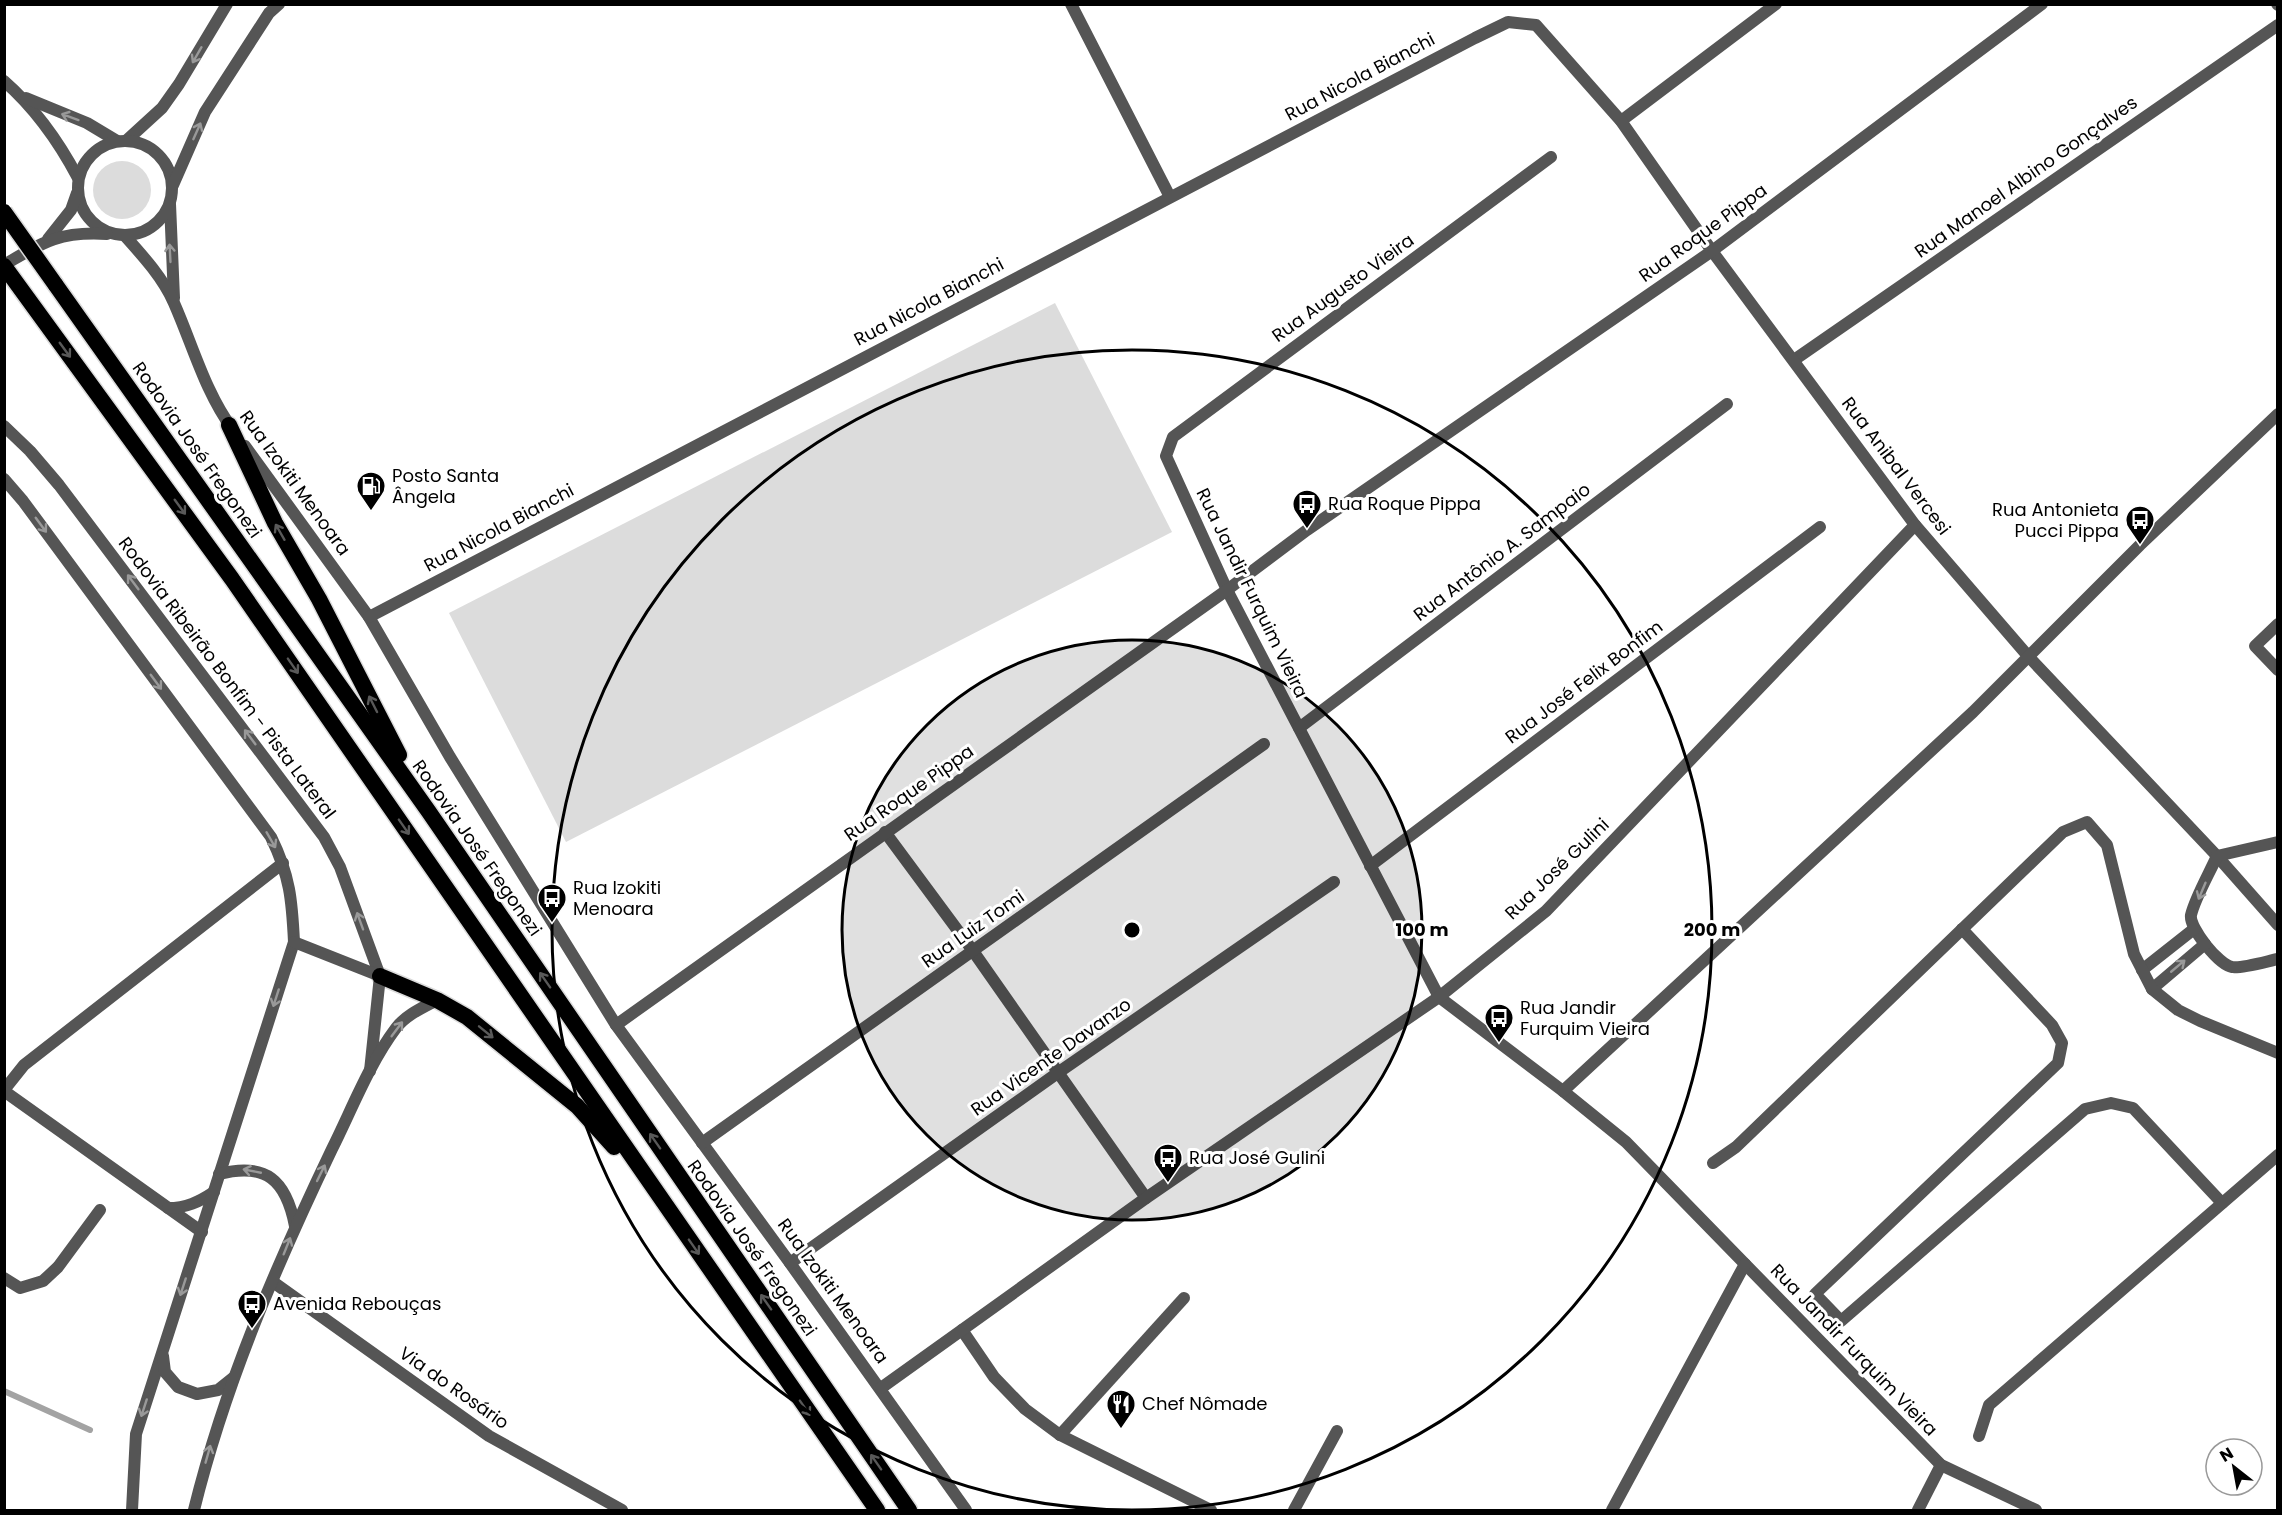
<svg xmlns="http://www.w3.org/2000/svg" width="2282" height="1515" viewBox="0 0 2282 1515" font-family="Poppins,sans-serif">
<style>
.green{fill:#dcdcdc}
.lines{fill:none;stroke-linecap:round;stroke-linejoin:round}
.stream{stroke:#a3a3a3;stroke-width:6}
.trunk-casing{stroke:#dbdbdb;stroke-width:19}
.minor{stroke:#555;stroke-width:12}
.tertiary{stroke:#555;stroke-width:12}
.trunk{stroke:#000;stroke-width:16}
.trunk-bridge-casing{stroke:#dbdbdb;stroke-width:19;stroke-linecap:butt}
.trunk-bridge{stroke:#000;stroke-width:16}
.oneway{stroke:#999}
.oneway2{stroke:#595959}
.ring{fill:none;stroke:#000;stroke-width:3}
.labels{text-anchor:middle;stroke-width:6;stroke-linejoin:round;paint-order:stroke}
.street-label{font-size:18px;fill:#000;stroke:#fff}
.poi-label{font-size:18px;fill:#000;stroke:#fff;text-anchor:start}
.centre{fill:#000;stroke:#fff;stroke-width:3}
.ring-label{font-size:18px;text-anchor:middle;font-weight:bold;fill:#000;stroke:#fff;stroke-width:6;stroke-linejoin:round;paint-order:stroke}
</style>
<rect width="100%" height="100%" fill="#fff"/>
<g class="green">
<circle cx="122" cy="190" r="29"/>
<path d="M1055,303L1172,532L566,842L449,613Z"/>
</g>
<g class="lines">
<path class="stream" d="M4,1391L90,1430"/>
<g class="trunk-casing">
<g id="trunk">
<path d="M4,266L232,579L877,1510"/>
<path d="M55,284L429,812L909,1510"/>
<path d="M229,425L275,523L319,599L399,755"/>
<path d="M380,976L437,1000L467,1017L577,1106L614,1147"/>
</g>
</g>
<g class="minor">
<path d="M1071,4L1170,197"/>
<path d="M2277,4L2278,5"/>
<path d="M1621,121L1776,4"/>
<path d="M1551,157L1173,437L1166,456L1227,590L1439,997L1563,1091L1626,1142L1941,1465L2036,1510"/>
<path d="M170,204L174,298"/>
<path d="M125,236C143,256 163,278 174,303C193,346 205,392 233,430"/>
<path d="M1794,360L2278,25"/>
<path d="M245,446L369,617L450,757L616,1025L790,1263L966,1510"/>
<path d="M369,617L1475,38L1508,22L1536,25L1621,121L1712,251L1915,525L2028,656L2217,856L2278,925"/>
<path d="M2278,624L2255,646L2278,670"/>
<path d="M1299,728L1727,404"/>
<path d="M885,832L973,951L1146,1198"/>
<path d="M2278,842L2217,856C2210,872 2195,898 2191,915C2189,928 2219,965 2232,967C2240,969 2268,961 2278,959"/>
<path d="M1370,866L1820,527"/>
<path d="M1962,929L2052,1025L2062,1043L2058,1063L1815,1294L1841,1321L2085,1109L2111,1103L2133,1108L2222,1203"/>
<path d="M2142,970L2194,929"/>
<path d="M2152,989L2205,944"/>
<path d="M616,1025L1227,590L1307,530L1712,251L2042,4"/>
<path d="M4,1090L24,1065L283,863"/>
<path d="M4,1091L202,1232"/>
<path d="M1563,1091L1973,712L2140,545L2278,414"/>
<path d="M702,1143L1264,744"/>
<path d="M1713,1163L1736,1147L2063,832L2087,822L2107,845L2134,954L2152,989L2178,1010L2200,1021L2278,1053"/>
<path d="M168,1208C186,1208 199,1202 214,1192"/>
<path d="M790,1263L1059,1072L1334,882"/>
<path d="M4,1278L20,1288L43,1281L58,1267L100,1210"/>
<path d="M962,1330L994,1377L1025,1409L1060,1435L1211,1510"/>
<path d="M881,1388L1146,1198L1439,997L1546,911L1915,525"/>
<path d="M1060,1435L1184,1298"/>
<path d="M1979,1436L1989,1405L2278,1155"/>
<path d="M1294,1510L1337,1431"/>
<path d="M1612,1510L1745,1264"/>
<path d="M1918,1510L1941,1465"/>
</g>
<g class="tertiary">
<path d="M4,81C36,109 59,142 78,178"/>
<path d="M26,98L87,123L117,141"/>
<path d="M127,140L162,108L179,84L227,4"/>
<circle cx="125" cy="188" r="47"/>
<path d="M173,185L205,112L269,13L279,4"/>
<path d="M48,239L71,210L77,193"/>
<path d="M4,265C43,242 60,231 107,234"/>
<path d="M4,426L30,451L59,485L324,837L340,867L380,976L370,1071"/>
<path d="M4,479L23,501L271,837C290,876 292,900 294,942L136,1434L132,1510"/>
<path d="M294,942L380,976"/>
<path d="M219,1174C266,1162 286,1180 295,1226"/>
<path d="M273,1282L489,1436L622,1510"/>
<path d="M163,1356L165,1372L178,1387L197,1394L218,1390L233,1378"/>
<path d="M194,1510C225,1384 276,1266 332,1149C352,1109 369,1064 396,1028C406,1015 422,1008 437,1000"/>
</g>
<use href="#trunk" class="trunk"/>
<g class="trunk-bridge-casing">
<path id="trunk-bridge" d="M4,212L55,284"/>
</g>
<use href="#trunk-bridge" class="trunk-bridge"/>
</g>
<defs><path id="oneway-shaft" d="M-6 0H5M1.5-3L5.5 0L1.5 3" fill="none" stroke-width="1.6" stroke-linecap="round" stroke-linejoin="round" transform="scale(1.5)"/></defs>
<g class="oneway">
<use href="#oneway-shaft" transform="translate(197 55) rotate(120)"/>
<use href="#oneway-shaft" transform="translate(70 117) rotate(-160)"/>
<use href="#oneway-shaft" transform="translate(197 131) rotate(-66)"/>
<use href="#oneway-shaft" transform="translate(170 253) rotate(-93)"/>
<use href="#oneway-shaft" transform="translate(41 525) rotate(54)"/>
<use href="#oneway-shaft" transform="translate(133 582) rotate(-127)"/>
<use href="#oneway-shaft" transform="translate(156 682) rotate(54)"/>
<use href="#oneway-shaft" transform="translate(250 737) rotate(-127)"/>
<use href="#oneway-shaft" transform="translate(271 840) rotate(60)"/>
<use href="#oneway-shaft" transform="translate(2202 891) rotate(113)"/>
<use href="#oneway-shaft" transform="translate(360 921) rotate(-110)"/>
<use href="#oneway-shaft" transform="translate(2178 966) rotate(-40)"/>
<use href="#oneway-shaft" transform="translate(276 998) rotate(108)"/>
<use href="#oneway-shaft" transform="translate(397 1029) rotate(-53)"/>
<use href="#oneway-shaft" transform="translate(252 1171) rotate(-169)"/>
<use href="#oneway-shaft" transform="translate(321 1173) rotate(-64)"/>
<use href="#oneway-shaft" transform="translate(287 1246) rotate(-68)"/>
<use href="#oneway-shaft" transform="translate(183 1287) rotate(108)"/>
<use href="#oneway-shaft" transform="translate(144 1408) rotate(108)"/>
<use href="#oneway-shaft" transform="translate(208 1454) rotate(-74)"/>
</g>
<g class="oneway2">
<use href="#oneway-shaft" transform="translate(65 350) rotate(54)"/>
<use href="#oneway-shaft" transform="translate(180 507) rotate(54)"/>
<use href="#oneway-shaft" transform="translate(280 532) rotate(-120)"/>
<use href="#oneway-shaft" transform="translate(293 666) rotate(55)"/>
<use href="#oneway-shaft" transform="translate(373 704) rotate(-117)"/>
<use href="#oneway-shaft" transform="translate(404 827) rotate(55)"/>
<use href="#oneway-shaft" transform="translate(545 980) rotate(-125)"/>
<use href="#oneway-shaft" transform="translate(486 1032) rotate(39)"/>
<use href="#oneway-shaft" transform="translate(655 1141) rotate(-125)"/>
<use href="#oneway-shaft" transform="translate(694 1247) rotate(55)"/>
<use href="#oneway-shaft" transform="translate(766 1302) rotate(-125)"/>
<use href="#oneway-shaft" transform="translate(805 1408) rotate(55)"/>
<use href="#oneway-shaft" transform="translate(876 1462) rotate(-125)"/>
</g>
<circle cx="1132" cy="930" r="290" fill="#000" fill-opacity=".12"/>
<g class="ring">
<circle cx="1132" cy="930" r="290"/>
<circle cx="1132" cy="930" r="580"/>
</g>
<defs>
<g id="fuel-pin" transform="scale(1.5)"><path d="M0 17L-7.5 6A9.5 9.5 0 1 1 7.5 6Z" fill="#000" stroke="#fff"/><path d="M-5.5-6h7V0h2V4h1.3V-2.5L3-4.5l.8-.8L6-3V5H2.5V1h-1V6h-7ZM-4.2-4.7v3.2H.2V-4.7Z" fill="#fff"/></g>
<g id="bus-pin" transform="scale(1.5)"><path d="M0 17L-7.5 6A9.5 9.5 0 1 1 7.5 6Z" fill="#000" stroke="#fff"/><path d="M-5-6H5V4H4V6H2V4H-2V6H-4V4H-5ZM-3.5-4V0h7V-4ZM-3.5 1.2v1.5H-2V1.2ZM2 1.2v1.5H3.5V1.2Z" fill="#fff"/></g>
<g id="restaurant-pin" transform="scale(1.5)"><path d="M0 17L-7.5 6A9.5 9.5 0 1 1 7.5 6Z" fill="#000" stroke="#fff"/><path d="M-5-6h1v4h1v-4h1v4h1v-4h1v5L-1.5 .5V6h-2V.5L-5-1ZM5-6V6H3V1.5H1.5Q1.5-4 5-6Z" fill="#fff"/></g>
</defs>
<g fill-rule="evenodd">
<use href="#fuel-pin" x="371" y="486"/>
<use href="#bus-pin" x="1307" y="504"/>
<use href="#bus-pin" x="2140" y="520"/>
<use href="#bus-pin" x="552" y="898"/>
<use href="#bus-pin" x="1499" y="1018"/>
<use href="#bus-pin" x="1168" y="1158"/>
<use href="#bus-pin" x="252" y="1304"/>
<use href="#restaurant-pin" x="1121" y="1404"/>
</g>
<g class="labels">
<g class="street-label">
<text transform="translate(1360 77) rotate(-28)" y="6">Rua Nicola Bianchi</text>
<text transform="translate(2026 177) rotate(-35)" y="6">Rua Manoel Albino Gonçalves</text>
<text transform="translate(1703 233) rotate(-36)" y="6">Rua Roque Pippa</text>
<text transform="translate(1343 288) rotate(-36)" y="6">Rua Augusto Vieira</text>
<text transform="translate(929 302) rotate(-28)" y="6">Rua Nicola Bianchi</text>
<text transform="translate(197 450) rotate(55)" y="6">Rodovia José Fregonezi</text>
<text transform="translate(1896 466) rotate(53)" y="6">Rua Anibal Vercesi</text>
<text transform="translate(295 483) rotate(54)" y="6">Rua Izokiti Menoara</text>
<text transform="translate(499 528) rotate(-28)" y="6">Rua Nicola Bianchi</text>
<text transform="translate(1502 552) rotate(-37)" y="6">Rua Antônio A. Sampaio</text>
<text transform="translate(1252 593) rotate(64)" y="6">Rua Jandir Furquim Vieira</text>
<text transform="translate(227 678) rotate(53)" y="6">Rodovia Ribeirão Bonfim - Pista Lateral</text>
<text transform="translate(1584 682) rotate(-37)" y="6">Rua José Felix Bonfim</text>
<text transform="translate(909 793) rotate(-35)" y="6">Rua Roque Pippa</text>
<text transform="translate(477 848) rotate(55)" y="6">Rodovia José Fregonezi</text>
<text transform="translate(1557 869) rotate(-44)" y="6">Rua José Gulini</text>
<text transform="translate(973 929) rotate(-35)" y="6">Rua Luiz Tomi</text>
<text transform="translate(1051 1057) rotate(-35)" y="6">Rua Vicente Davanzo</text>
<text transform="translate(752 1248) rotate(55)" y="6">Rodovia José Fregonezi</text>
<text transform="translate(833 1291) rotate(54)" y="6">Rua Izokiti Menoara</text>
<text transform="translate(1854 1350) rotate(46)" y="6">Rua Jandir Furquim Vieira</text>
<text transform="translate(454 1388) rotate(35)" y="6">Via do Rosário</text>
</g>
<g class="poi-label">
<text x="392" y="482">Posto Santa<tspan x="392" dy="21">Ângela</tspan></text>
<text x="1328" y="510">Rua Roque Pippa</text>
<text x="2119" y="516" text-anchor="end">Rua Antonieta<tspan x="2119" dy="21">Pucci Pippa</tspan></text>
<text x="573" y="894">Rua Izokiti<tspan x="573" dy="21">Menoara</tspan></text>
<text x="1520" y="1014">Rua Jandir<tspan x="1520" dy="21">Furquim Vieira</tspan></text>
<text x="1189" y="1164">Rua José Gulini</text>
<text x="273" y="1310">Avenida Rebouças</text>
<text x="1142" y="1410">Chef Nômade</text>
</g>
</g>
<circle cx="1132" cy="930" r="9" class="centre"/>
<g class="ring-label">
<text x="1422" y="936">100 m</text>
<text x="1712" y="936">200 m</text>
</g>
<rect width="2282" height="1515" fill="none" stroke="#000000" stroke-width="12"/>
<g transform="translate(2234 1467) rotate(329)"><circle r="28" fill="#ffffff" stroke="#999999" stroke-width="1.5"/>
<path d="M0-4.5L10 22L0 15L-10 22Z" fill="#000000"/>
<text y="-9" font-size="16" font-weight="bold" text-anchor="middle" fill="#000000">N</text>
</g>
</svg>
